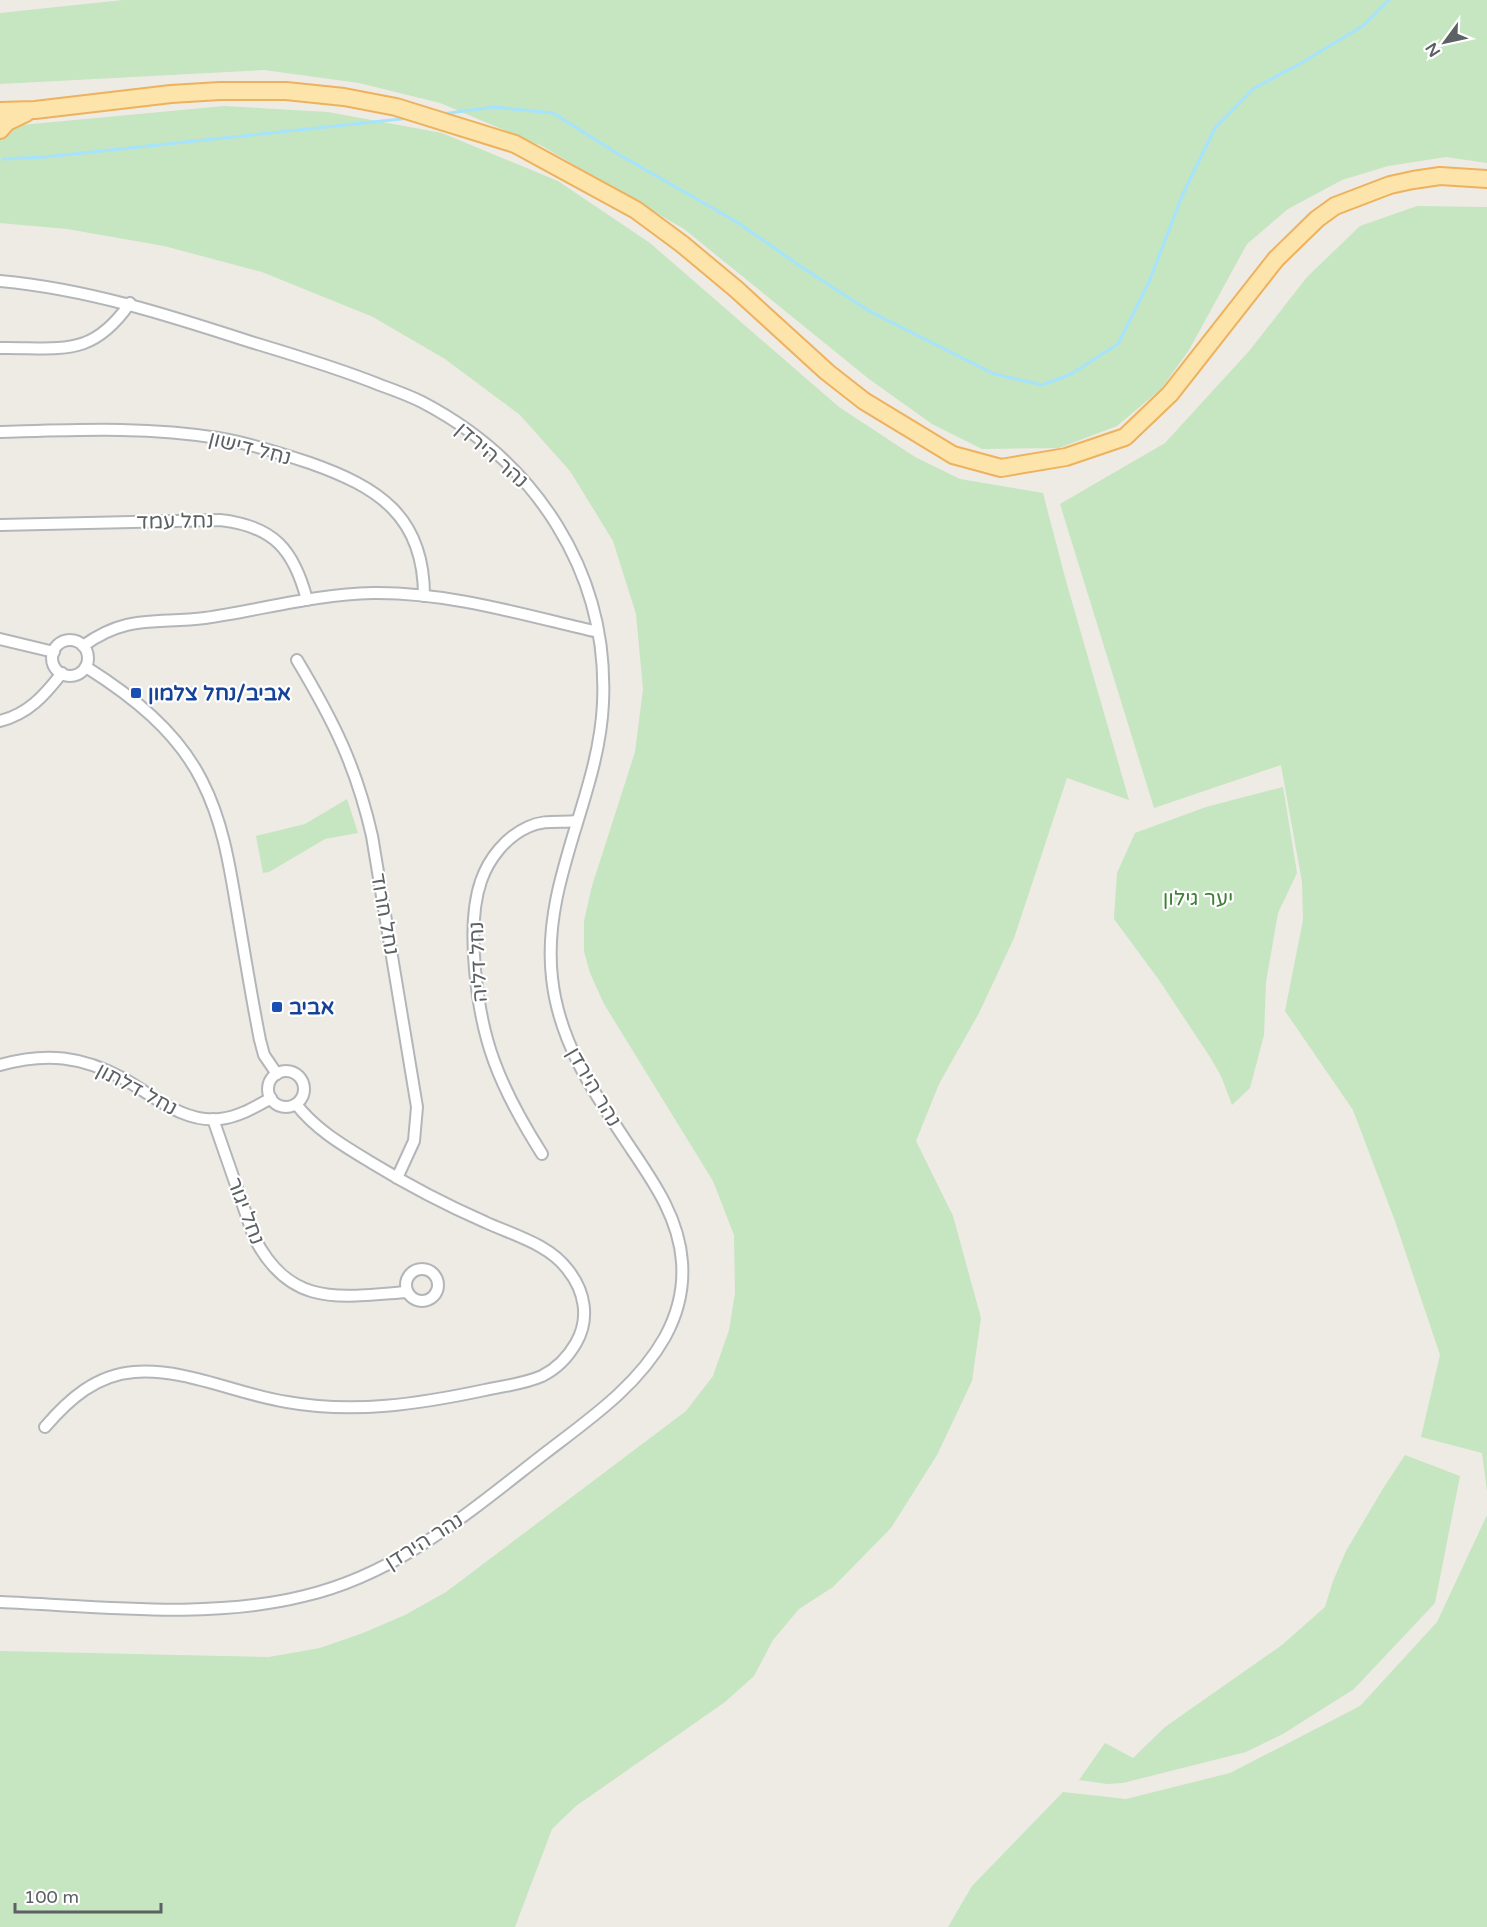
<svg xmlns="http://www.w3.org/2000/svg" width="1487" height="1927" viewBox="0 0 1487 1927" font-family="'Varela Round','Noto Sans Hebrew',sans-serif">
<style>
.green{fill:#c6e5c1}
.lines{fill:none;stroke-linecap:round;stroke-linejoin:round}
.stream{stroke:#a6e3fd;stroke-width:3}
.minor-casing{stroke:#b2b6b9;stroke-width:14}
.primary-casing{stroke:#eeb15d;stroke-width:20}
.minor{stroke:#fff;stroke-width:10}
.primary{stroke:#fde4aa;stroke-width:16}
.transit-dot{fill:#1a4fb4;stroke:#fff;stroke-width:2}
.labels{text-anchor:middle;stroke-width:4.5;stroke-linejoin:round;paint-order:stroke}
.street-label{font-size:21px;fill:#5c6164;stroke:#fff}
.transit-label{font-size:21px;font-weight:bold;fill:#164399;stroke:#fff;text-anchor:start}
.park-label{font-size:21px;fill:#3e8136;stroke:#fff}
</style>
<rect width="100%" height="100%" fill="#eeebe4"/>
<g class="green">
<path d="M123,0H1487V163L1446,157L1388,166L1342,180L1288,209L1247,244L1189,350L1161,389L1117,426L1059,448L982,449L932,424L869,379L684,229L542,146L440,103L359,83L264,70L0,84V13Z"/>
<path d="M224,106L328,112L442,133L558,181L650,243L839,407L915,457L960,479L1043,493L1066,581L1129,800L1067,778L1014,938L979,1013L939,1084L916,1141L953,1216L981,1318L972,1381L937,1455L891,1528L833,1587L799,1609L773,1640L754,1676L725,1702L576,1806L552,1829L515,1927H0V1651L269,1657L320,1648L363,1633L405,1615L446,1592L686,1411L713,1376L729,1330L735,1293L734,1235L713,1181L604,1004L590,973L584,951V921L592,886L635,752L643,689L636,614L613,541L570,471L520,415L445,359L373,317L262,272L164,246L67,229L0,223V127Z"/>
<path d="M1417,206L1487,207V1491L1482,1453L1421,1437L1440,1355L1395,1221L1353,1110L1285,1011L1303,920L1302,882L1281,765L1154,808L1060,504L1165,443L1250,350L1307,277L1360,226Z"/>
<path d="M1283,787L1297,873L1278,913L1266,982L1264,1035L1250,1088L1232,1105L1221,1076L1210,1057L1159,980L1114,919L1117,873L1135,833L1206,807Z"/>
<path d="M347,799L358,833L325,839L269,872L263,873L256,836L305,824Z"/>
<path d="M1405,1455L1460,1476L1435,1603L1354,1689L1283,1734L1246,1752L1123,1783L1107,1784L1079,1780L1105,1743L1133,1758L1165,1727L1282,1645L1325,1607L1333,1581L1346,1551L1384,1487Z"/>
<path d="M1487,1515V1927H948L972,1886L1063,1792L1126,1799L1230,1773L1360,1706L1437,1622Z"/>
</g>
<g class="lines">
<g class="stream">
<path d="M442,114L494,107L553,113L618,154L737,222L803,268L869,311L994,374L1042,385L1071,374L1118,344L1149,282L1182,196L1215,128L1253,89L1303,62L1364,25L1389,0"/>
<path d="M3,159L45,157L410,118"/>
</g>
<g class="minor-casing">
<g id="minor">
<path d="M0,281C87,289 168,315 251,342C294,355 338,368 380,385C394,390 408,395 422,402C535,461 609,572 603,703C599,797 541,882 552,978C559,1044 596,1096 632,1150C655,1184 679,1219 682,1262C684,1288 677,1315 665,1337C637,1387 588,1420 544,1454C469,1512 398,1574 304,1596C208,1620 98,1606 0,1602"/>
<path d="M0,348C61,347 91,359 130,303"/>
<path d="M0,432C72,430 146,426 218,438C249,443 280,453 310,463C378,487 424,516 424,596"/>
<path d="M0,525L220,520C274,526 294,550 307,600"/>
<path d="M0,639L54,652"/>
<circle cx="70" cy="658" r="18"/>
<path d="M83,646C127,614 156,624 205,618C261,610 316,594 373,593C449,592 524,615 598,632"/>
<path d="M297,660C334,722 356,766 372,836L417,1107L414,1141L397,1178"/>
<path d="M86,667C132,696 177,731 202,781C222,820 229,862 236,904C244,950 251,995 260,1040L264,1055L277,1074"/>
<path d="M0,721C28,714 44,696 62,673"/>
<path d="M0,1065C46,1052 82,1056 124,1079C154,1096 183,1123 220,1119C239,1117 255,1107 271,1098"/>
<circle cx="286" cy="1089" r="18"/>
<path d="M213,1119L254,1237C290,1308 339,1297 407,1292"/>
<path d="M542,1154C523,1124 506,1094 494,1061C477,1015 465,927 481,881C489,858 506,837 528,827C545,819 560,823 577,821"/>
<circle cx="422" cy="1285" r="16"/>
<path d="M45,1427C69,1399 96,1375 134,1372C186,1368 236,1394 287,1402C354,1414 419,1404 485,1390C503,1386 524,1384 542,1376C556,1369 568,1357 576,1343C590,1319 585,1291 568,1270C549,1244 513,1235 485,1222C446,1205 408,1185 372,1163C344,1146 316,1130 296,1104"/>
</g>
</g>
<g class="primary-casing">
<g id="primary">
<path d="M0,111L35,110L171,94L220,91H286L344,97L396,107L515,144L636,210L682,244L736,289L827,372L864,401L953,455L1001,468L1066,457L1125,437L1170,394L1276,259L1317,219L1335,206L1390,185L1413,180L1440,176L1487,179"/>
<path d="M0,130L7,122L26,113"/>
</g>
</g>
<use href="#minor" class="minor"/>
<use href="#primary" class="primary"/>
</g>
<g class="transit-dot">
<rect x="130" y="687" width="12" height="12" rx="3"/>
<rect x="271" y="1001" width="12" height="12" rx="3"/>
</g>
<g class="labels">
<g class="street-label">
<text transform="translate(250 448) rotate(14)" y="7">נחל דישון</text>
<text transform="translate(492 455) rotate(41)" y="7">נהר הירדן</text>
<text transform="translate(175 521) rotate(-1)" y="7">נחל עמד</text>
<text transform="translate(385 914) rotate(80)" y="7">נחל חרוד</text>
<text transform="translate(478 962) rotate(-93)" y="7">נחל דליה</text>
<text transform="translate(594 1087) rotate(60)" y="7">נהר הירדן</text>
<text transform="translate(137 1089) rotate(28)" y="7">נחל דלתון</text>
<text transform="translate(246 1211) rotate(69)" y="7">נחל יגור</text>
<text transform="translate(424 1541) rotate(-32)" y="7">נהר הירדן</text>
</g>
<g class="transit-label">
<text x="148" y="700">אביב/נחל צלמון</text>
<text x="289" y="1014">אביב</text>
</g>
<g class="park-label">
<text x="1198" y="905">יער גילון</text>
</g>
</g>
<g transform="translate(1445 42) rotate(237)" stroke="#ffffff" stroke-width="4.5" paint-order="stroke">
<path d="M0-4.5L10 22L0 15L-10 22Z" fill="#5c6164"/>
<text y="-9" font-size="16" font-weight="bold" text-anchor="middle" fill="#5c6164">N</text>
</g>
<path d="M15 1903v9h146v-9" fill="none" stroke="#5c6164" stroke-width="3"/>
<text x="24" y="1903" font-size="18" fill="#5c6164" stroke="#ffffff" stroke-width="4.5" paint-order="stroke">100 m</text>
</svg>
